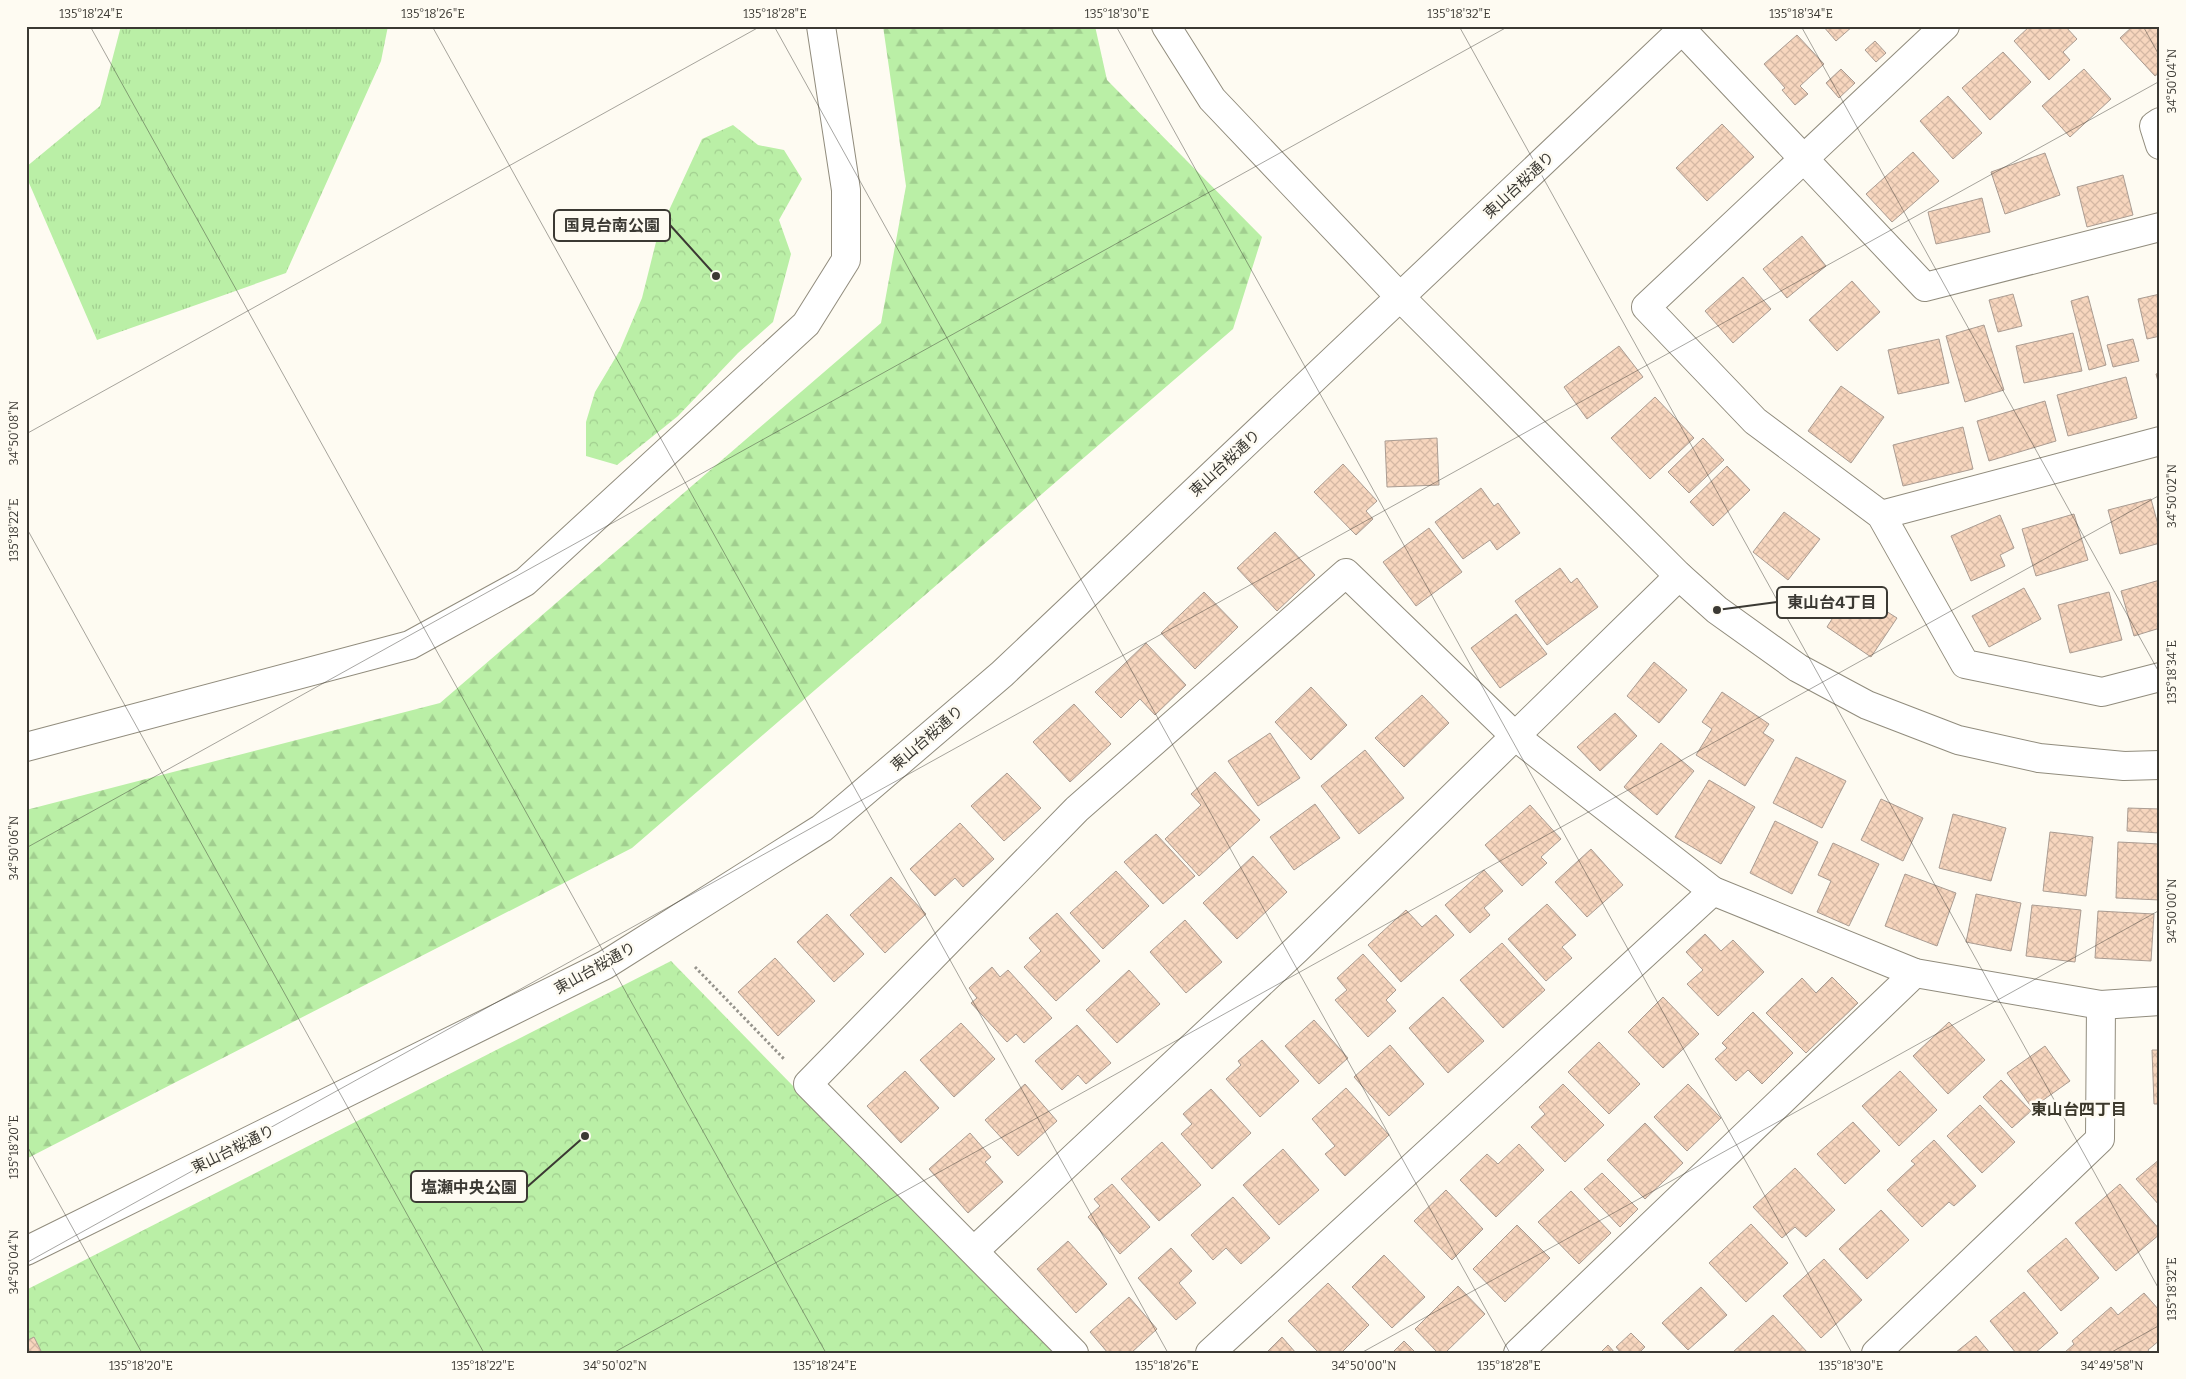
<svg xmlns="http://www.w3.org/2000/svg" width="2186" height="1379" viewBox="0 0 2186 1379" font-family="Bitter,'Noto Sans JP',serif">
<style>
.grass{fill:url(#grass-tufts)}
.forest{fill:url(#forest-firs)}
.park{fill:url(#park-crowns)}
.pitch{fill:#baefa6}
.building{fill:url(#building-cross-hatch);stroke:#aa9c92}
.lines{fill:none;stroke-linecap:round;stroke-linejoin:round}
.minor-casing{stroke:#918c7d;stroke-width:30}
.path{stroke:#96938c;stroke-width:3;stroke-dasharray:2.5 2.5;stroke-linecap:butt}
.minor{stroke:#fff;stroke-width:28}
.ticks{fill:none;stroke:#3b3933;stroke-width:1;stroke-opacity:0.45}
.labels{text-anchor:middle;stroke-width:5;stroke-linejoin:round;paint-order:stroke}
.street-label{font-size:15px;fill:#3b3933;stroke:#fefbf2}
.neighbourhood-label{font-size:16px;font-weight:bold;fill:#3c382b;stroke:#fefbf2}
.leader{fill:none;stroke:#3b3933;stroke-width:2}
.callout-dot{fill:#3b3933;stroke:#fefbf2;stroke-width:2}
.callout{fill:#fefbf2;stroke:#3b3933;stroke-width:2}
.callout-label{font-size:16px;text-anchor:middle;font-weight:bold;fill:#3b3933}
.neatline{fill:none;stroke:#3b3933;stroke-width:2}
.ticks-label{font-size:12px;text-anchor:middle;fill:#3b3933}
</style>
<defs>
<pattern id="grass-tufts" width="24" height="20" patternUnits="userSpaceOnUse" patternTransform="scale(1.25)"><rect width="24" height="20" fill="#baefa6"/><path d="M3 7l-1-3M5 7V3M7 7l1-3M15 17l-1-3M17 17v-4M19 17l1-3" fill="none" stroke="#a1ce8f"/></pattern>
<pattern id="forest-firs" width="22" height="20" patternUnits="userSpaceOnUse" patternTransform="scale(1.25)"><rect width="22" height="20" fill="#baefa6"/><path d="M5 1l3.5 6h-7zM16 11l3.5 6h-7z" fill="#a1ce8f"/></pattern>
<pattern id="park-crowns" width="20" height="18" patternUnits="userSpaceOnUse" patternTransform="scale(1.25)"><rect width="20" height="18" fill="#baefa6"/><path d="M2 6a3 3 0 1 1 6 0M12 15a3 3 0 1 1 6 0" fill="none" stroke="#a1ce8f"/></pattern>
<pattern id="building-cross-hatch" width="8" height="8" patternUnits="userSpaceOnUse" patternTransform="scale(1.25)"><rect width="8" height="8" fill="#f7d6be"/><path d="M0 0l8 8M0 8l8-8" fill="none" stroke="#d5b8a4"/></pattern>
</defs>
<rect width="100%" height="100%" fill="#fefbf2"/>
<path class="grass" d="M121,26H388L381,61L286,273L97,340L26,176V167L100,106Z"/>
<path class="forest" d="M883,26H1095L1107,80L1262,237L1233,329L632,848L26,1159V810L440,703L881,323L906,186Z"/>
<g class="park">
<path d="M733,125L758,145L784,150L802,179L779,220L791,254L773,322L738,353L678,416L617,465L586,456V422L595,392L620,350L642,298L658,234L702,139Z"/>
<path d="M671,961L1054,1353H26V1290Z"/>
</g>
<path class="pitch" d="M847,1345L862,1353H814Z"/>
<g class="building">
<path d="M1823,26H1853L1836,41Z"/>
<path d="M2030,26H2065L2077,39L2063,52L2070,60L2049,80L2014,41Z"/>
<path d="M2133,26H2160V72L2155,76L2120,38Z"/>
<path d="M1797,35L1824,64L1800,86L1808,94L1795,105L1782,90L1785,88L1764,64Z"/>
<path d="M1875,41L1886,53L1876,62L1865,50Z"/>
<path d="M2003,52L2031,82L1990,120L1962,88Z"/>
<path d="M1841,69L1855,83L1839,98L1826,83Z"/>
<path d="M2084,69L2111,99L2070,137L2042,106Z"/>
<path d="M1948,96L1982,133L1953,159L1920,121Z"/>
<path d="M1722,124L1754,157L1707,201L1676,168Z"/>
<path d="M1913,152L1939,181L1892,222L1866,194Z"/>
<path d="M2045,153L2060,195L2005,214L1991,172Z"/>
<path d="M2123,175L2133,215L2087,227L2077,187Z"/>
<path d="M1982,198L1990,232L1936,244L1928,212Z"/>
<path d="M1802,236L1826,266L1787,298L1763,269Z"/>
<path d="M1743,277L1771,309L1733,343L1705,311Z"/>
<path d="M1852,281L1880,312L1837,351L1809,320Z"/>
<path d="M2013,294L2022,326L1998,332L1989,300Z"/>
<path d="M2160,294V336L2147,339L2138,299Z"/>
<path d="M2088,296L2106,365L2089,370L2071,301Z"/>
<path d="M1984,325L2004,390L1965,402L1946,336Z"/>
<path d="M2073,333L2082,371L2024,383L2016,346Z"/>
<path d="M1939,339L1949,383L1898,394L1888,350Z"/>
<path d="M2133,339L2139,361L2113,367L2107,345Z"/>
<path d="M1619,346L1643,377L1587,419L1564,387Z"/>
<path d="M2160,373V388L2156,374Z"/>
<path d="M2126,377L2137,418L2068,436L2057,395Z"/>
<path d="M1841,386L1884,417L1851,463L1808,431Z"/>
<path d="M1655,397L1694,438L1650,479L1611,438Z"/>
<path d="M2045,401L2056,441L1989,461L1977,421Z"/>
<path d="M1963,427L1973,469L1903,486L1893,445Z"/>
<path d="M1437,438L1439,485L1387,487L1385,441Z"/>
<path d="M1703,438L1724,460L1689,493L1668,472Z"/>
<path d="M1343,464L1377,501L1366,511L1373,519L1356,535L1314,492Z"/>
<path d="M1727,466L1750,490L1713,526L1690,502Z"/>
<path d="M1481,488L1494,506L1498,503L1520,533L1497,550L1490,540L1463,559L1435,522Z"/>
<path d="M2151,499L2160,532V543L2120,554L2108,510Z"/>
<path d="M1784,512L1820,539L1788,580L1753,552Z"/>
<path d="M2074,514L2088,560L2036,576L2022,529Z"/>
<path d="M2000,515L2014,548L2000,555L2005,566L1971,581L1951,536Z"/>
<path d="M1429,528L1462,572L1416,606L1383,562Z"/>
<path d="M1275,532L1315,575L1277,611L1237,568Z"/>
<path d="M1560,568L1571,583L1577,578L1598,607L1547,645L1515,601Z"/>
<path d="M2160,580V628L2134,636L2121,591Z"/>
<path d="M2024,588L2041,619L1989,647L1972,616Z"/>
<path d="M1851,589L1897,618L1871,657L1827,627Z"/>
<path d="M1204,592L1238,627L1195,669L1161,633Z"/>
<path d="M2109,592L2122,640L2070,653L2058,605Z"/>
<path d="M1516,614L1547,654L1500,688L1471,648Z"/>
<path d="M1146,643L1186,685L1155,715L1140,699L1121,718L1095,692Z"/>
<path d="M1654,662L1687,690L1659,723L1627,696Z"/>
<path d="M1311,687L1347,725L1311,760L1275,722Z"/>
<path d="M1722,692L1769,724L1763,733L1774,740L1745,786L1696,755L1712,729L1702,722Z"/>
<path d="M1422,695L1449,723L1404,767L1375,738Z"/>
<path d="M1074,704L1111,744L1070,782L1033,742Z"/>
<path d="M1615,713L1637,736L1600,771L1577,747Z"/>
<path d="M1270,733L1300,778L1258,806L1228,761Z"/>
<path d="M1661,743L1694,771L1657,815L1624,787Z"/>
<path d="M1365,750L1404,798L1359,834L1321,786Z"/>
<path d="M1796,757L1846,781L1822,828L1773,803Z"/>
<path d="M1215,772L1260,820L1199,876L1165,839L1201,805L1191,794Z"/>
<path d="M1007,773L1041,808L1004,841L971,806Z"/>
<path d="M1709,780L1755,807L1721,864L1675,837Z"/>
<path d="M1881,799L1923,818L1903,861L1861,840Z"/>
<path d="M1315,804L1340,838L1294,870L1270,837Z"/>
<path d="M1530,805L1561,839L1541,857L1547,863L1522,886L1485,845Z"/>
<path d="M2128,808L2160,809V833L2127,831Z"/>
<path d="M1953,814L2006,828L1991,881L1939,868Z"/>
<path d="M1775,821L1818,842L1792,894L1750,873Z"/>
<path d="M960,823L994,859L963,887L955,878L935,896L910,869Z"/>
<path d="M2050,832L2093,837L2086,896L2043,891Z"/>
<path d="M1156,834L1195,876L1163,904L1124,862Z"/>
<path d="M2118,842L2160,844V900L2116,898Z"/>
<path d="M1833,843L1879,864L1849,926L1817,912L1831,881L1818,875Z"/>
<path d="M1591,849L1623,885L1587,917L1555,882Z"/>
<path d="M1253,856L1287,892L1237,939L1203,903Z"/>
<path d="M1484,870L1503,891L1484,908L1490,915L1470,933L1445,905Z"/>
<path d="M1116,871L1149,906L1103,949L1070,913Z"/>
<path d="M1905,874L1956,893L1937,946L1885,926Z"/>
<path d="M891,877L926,914L885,953L850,915Z"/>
<path d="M1976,894L2021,903L2011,951L1966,942Z"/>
<path d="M1547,904L1576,935L1562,947L1572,958L1546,981L1508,939Z"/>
<path d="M2032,905L2081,910L2075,962L2026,956Z"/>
<path d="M1406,910L1422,927L1436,915L1454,935L1401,982L1368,945Z"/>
<path d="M2098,911L2154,914L2151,961L2095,958Z"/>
<path d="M1057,913L1100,961L1056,1001L1024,967L1041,951L1029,938Z"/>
<path d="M827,914L864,954L834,982L797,942Z"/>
<path d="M1185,920L1222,962L1186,993L1150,952Z"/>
<path d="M1705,934L1721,951L1733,940L1764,972L1718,1016L1687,984L1703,970L1686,952Z"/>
<path d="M1502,943L1545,990L1503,1028L1460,980Z"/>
<path d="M1363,954L1396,990L1386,1000L1396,1011L1368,1037L1335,1000L1347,990L1337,978Z"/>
<path d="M775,958L815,1001L778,1036L738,992Z"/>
<path d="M992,967L1000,977L1008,970L1052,1018L1024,1043L1016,1034L1007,1042L971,1003L977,998L969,988Z"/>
<path d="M1129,970L1160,1004L1117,1043L1086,1010Z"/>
<path d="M1832,977L1858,1003L1806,1053L1766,1013L1802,978L1816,993Z"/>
<path d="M1443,997L1484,1041L1448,1073L1409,1028Z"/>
<path d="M1663,997L1699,1034L1663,1068L1628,1032Z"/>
<path d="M1753,1012L1793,1053L1762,1084L1748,1070L1736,1081L1715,1059L1727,1048L1722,1043Z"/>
<path d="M1314,1020L1348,1058L1319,1084L1285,1046Z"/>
<path d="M1949,1022L1985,1060L1948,1094L1913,1056Z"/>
<path d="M961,1023L995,1059L954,1097L920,1060Z"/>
<path d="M1077,1025L1111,1063L1086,1084L1078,1075L1062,1090L1035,1061Z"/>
<path d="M1262,1040L1299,1081L1260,1117L1226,1079L1241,1065L1238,1061Z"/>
<path d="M1599,1042L1640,1084L1609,1114L1568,1072Z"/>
<path d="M1390,1045L1424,1084L1389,1116L1354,1077Z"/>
<path d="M2045,1046L2070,1081L2032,1108L2007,1073Z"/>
<path d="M2152,1050H2160V1104H2154Z"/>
<path d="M905,1071L939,1108L901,1143L867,1106Z"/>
<path d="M1900,1071L1937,1110L1899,1146L1862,1106Z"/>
<path d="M2001,1080L2031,1111L2012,1128L1983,1097Z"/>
<path d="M1025,1084L1057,1121L1018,1156L985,1120Z"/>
<path d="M1563,1084L1604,1125L1565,1162L1531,1127L1545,1114L1539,1107Z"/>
<path d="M1688,1084L1721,1118L1687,1151L1654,1117Z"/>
<path d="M1346,1088L1389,1135L1345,1176L1325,1154L1335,1146L1312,1119Z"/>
<path d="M1211,1089L1251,1133L1212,1169L1181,1134L1192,1124L1183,1114Z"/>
<path d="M1980,1105L2015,1142L1982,1173L1947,1136Z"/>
<path d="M1853,1122L1880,1151L1845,1184L1817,1154Z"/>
<path d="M1645,1123L1683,1163L1645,1199L1607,1160Z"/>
<path d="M970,1133L991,1157L985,1162L1003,1182L968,1213L929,1169Z"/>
<path d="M1934,1140L1976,1186L1954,1206L1949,1202L1922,1227L1887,1190L1915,1164L1911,1161Z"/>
<path d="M1162,1142L1201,1185L1159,1221L1121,1179Z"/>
<path d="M1519,1144L1544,1170L1496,1217L1460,1180L1487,1154L1498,1164Z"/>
<path d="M1283,1149L1319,1190L1279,1225L1243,1185Z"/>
<path d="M2160,1159V1206L2136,1179Z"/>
<path d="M1795,1168L1835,1210L1806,1237L1795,1227L1782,1238L1753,1207Z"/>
<path d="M1602,1173L1638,1209L1620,1227L1584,1189Z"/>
<path d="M1112,1184L1150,1227L1120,1254L1088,1217L1100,1206L1094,1199Z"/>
<path d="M2120,1184L2160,1230V1234L2116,1271L2075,1223Z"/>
<path d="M1446,1190L1483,1229L1452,1260L1414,1221Z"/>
<path d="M1571,1191L1611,1233L1579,1264L1538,1222Z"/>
<path d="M1233,1197L1270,1238L1241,1264L1226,1248L1213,1260L1191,1235Z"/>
<path d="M1881,1210L1909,1240L1867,1279L1839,1249Z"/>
<path d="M1751,1224L1788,1263L1746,1302L1709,1263Z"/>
<path d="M1517,1225L1550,1258L1505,1302L1473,1269Z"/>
<path d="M2066,1238L2099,1278L2061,1311L2027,1271Z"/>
<path d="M1068,1241L1107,1284L1076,1313L1037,1269Z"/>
<path d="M1171,1248L1192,1271L1179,1283L1196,1303L1176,1320L1138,1278Z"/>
<path d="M1384,1255L1425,1297L1392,1328L1352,1287Z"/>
<path d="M1824,1259L1862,1300L1821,1338L1783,1296Z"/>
<path d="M1328,1283L1369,1325L1341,1353H1319L1288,1321Z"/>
<path d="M1458,1286L1485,1314L1445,1353H1438L1415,1329Z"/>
<path d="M1701,1287L1727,1315L1688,1350L1662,1323Z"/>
<path d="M2024,1292L2058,1333L2035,1353H2016L1990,1321Z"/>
<path d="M2144,1293L2160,1311V1340L2148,1350L2150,1353H2064L2074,1344L2072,1341L2111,1307L2118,1315Z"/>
<path d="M1129,1297L1157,1329L1131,1353H1108L1090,1332Z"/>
<path d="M1773,1315L1808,1353H1732Z"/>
<path d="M1631,1333L1645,1347L1639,1353H1621L1616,1347Z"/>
<path d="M1976,1336L1990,1353H1955Z"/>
<path d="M34,1337L42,1353H26V1341Z"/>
<path d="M1282,1337L1296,1353H1266Z"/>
<path d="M1404,1341L1416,1353H1392Z"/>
<path d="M1608,1345L1615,1353H1600Z"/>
</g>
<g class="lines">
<g class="minor-casing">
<g id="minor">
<path d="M1166,26L1212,99L1400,297L1679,576L1717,610L1798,668L1867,705L1958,740L2039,758L2124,766L2160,765"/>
<path d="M1945,26L1646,307L1755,421L1881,515L1965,664L2102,692L2160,677"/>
<path d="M1682,30L1925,287L2160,227"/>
<path d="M2160,122L2154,126L2160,145"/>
<path d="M1881,515L2160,441"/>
<path d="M26,747L410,645L525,582L806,324L846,260V190L821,26"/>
<path d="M26,1251L605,965L822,828L1002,674L1686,26"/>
<path d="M974,1251L1297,949L1679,576"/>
<path d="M1074,1353L808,1084L1077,809L1346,573L1516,737L1713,891L1915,973L2101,1005L2160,1001"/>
<path d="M1210,1353L1713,891"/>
<path d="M1518,1353L1915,973"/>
<path d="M1876,1353L2100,1139L2101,1005"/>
</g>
</g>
<path class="path" d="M695,967L784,1059"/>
<use href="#minor" class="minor"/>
</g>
<path class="ticks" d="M90,26L826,1353M432,26L1168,1353M774,26L1510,1353M1116,26L1852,1353M1459,26L2160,1291M1801,26L2160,674M2143,26L2160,57M26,434L761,26M26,527L484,1353M26,848L1509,26M26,1144L142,1353M26,1263L2160,81M613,1353L2160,495M1361,1353L2160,910M2110,1353L2160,1325"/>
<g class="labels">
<g class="street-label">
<text transform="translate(1519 185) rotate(-43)" y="5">東山台桜通り</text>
<text transform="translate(1225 463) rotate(-43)" y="5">東山台桜通り</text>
<text transform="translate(927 738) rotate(-41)" y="5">東山台桜通り</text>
<text transform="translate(595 968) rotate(-29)" y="5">東山台桜通り</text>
<text transform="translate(233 1149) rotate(-26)" y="5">東山台桜通り</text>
</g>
<g class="neighbourhood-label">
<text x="2079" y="1115">東山台四丁目</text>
</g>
</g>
<path class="leader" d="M716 276L670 225M1717 610L1777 602M585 1136L527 1187"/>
<g class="callout-dot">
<circle cx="716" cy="276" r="5"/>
<circle cx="1717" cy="610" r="5"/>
<circle cx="585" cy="1136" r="5"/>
</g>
<g class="callout">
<rect x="554" y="210" width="116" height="31" rx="5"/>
<rect x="1777" y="587" width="110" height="31" rx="5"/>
<rect x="411" y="1171" width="116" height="31" rx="5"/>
</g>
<g class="callout-label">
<text x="612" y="231">国見台南公園</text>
<text x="1832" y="608">東山台4丁目</text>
<text x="469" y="1193">塩瀬中央公園</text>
</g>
<rect width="2186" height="1379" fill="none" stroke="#fefbf2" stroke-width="55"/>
<rect x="28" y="28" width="2130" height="1324" class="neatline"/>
<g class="ticks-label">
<text x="91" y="18">135°18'24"E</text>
<text x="433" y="18">135°18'26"E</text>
<text x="775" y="18">135°18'28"E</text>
<text x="1117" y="18">135°18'30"E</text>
<text x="1459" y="18">135°18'32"E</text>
<text x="1801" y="18">135°18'34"E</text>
<text transform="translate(2172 81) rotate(-90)" y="4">34°50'04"N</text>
<text transform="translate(14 433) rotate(-90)" y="4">34°50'08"N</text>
<text transform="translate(2172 496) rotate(-90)" y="4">34°50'02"N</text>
<text transform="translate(14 530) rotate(-90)" y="4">135°18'22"E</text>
<text transform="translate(2172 672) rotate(-90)" y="4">135°18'34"E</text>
<text transform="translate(14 848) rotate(-90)" y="4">34°50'06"N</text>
<text transform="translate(2172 911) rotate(-90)" y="4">34°50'00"N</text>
<text transform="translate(14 1147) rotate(-90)" y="4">135°18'20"E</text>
<text transform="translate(14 1262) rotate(-90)" y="4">34°50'04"N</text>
<text transform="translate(2172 1289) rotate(-90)" y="4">135°18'32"E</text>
<text x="141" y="1370">135°18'20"E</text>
<text x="483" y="1370">135°18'22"E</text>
<text x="615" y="1370">34°50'02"N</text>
<text x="825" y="1370">135°18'24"E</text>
<text x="1167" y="1370">135°18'26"E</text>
<text x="1364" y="1370">34°50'00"N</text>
<text x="1509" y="1370">135°18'28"E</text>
<text x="1851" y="1370">135°18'30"E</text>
<text x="2112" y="1370">34°49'58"N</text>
</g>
</svg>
